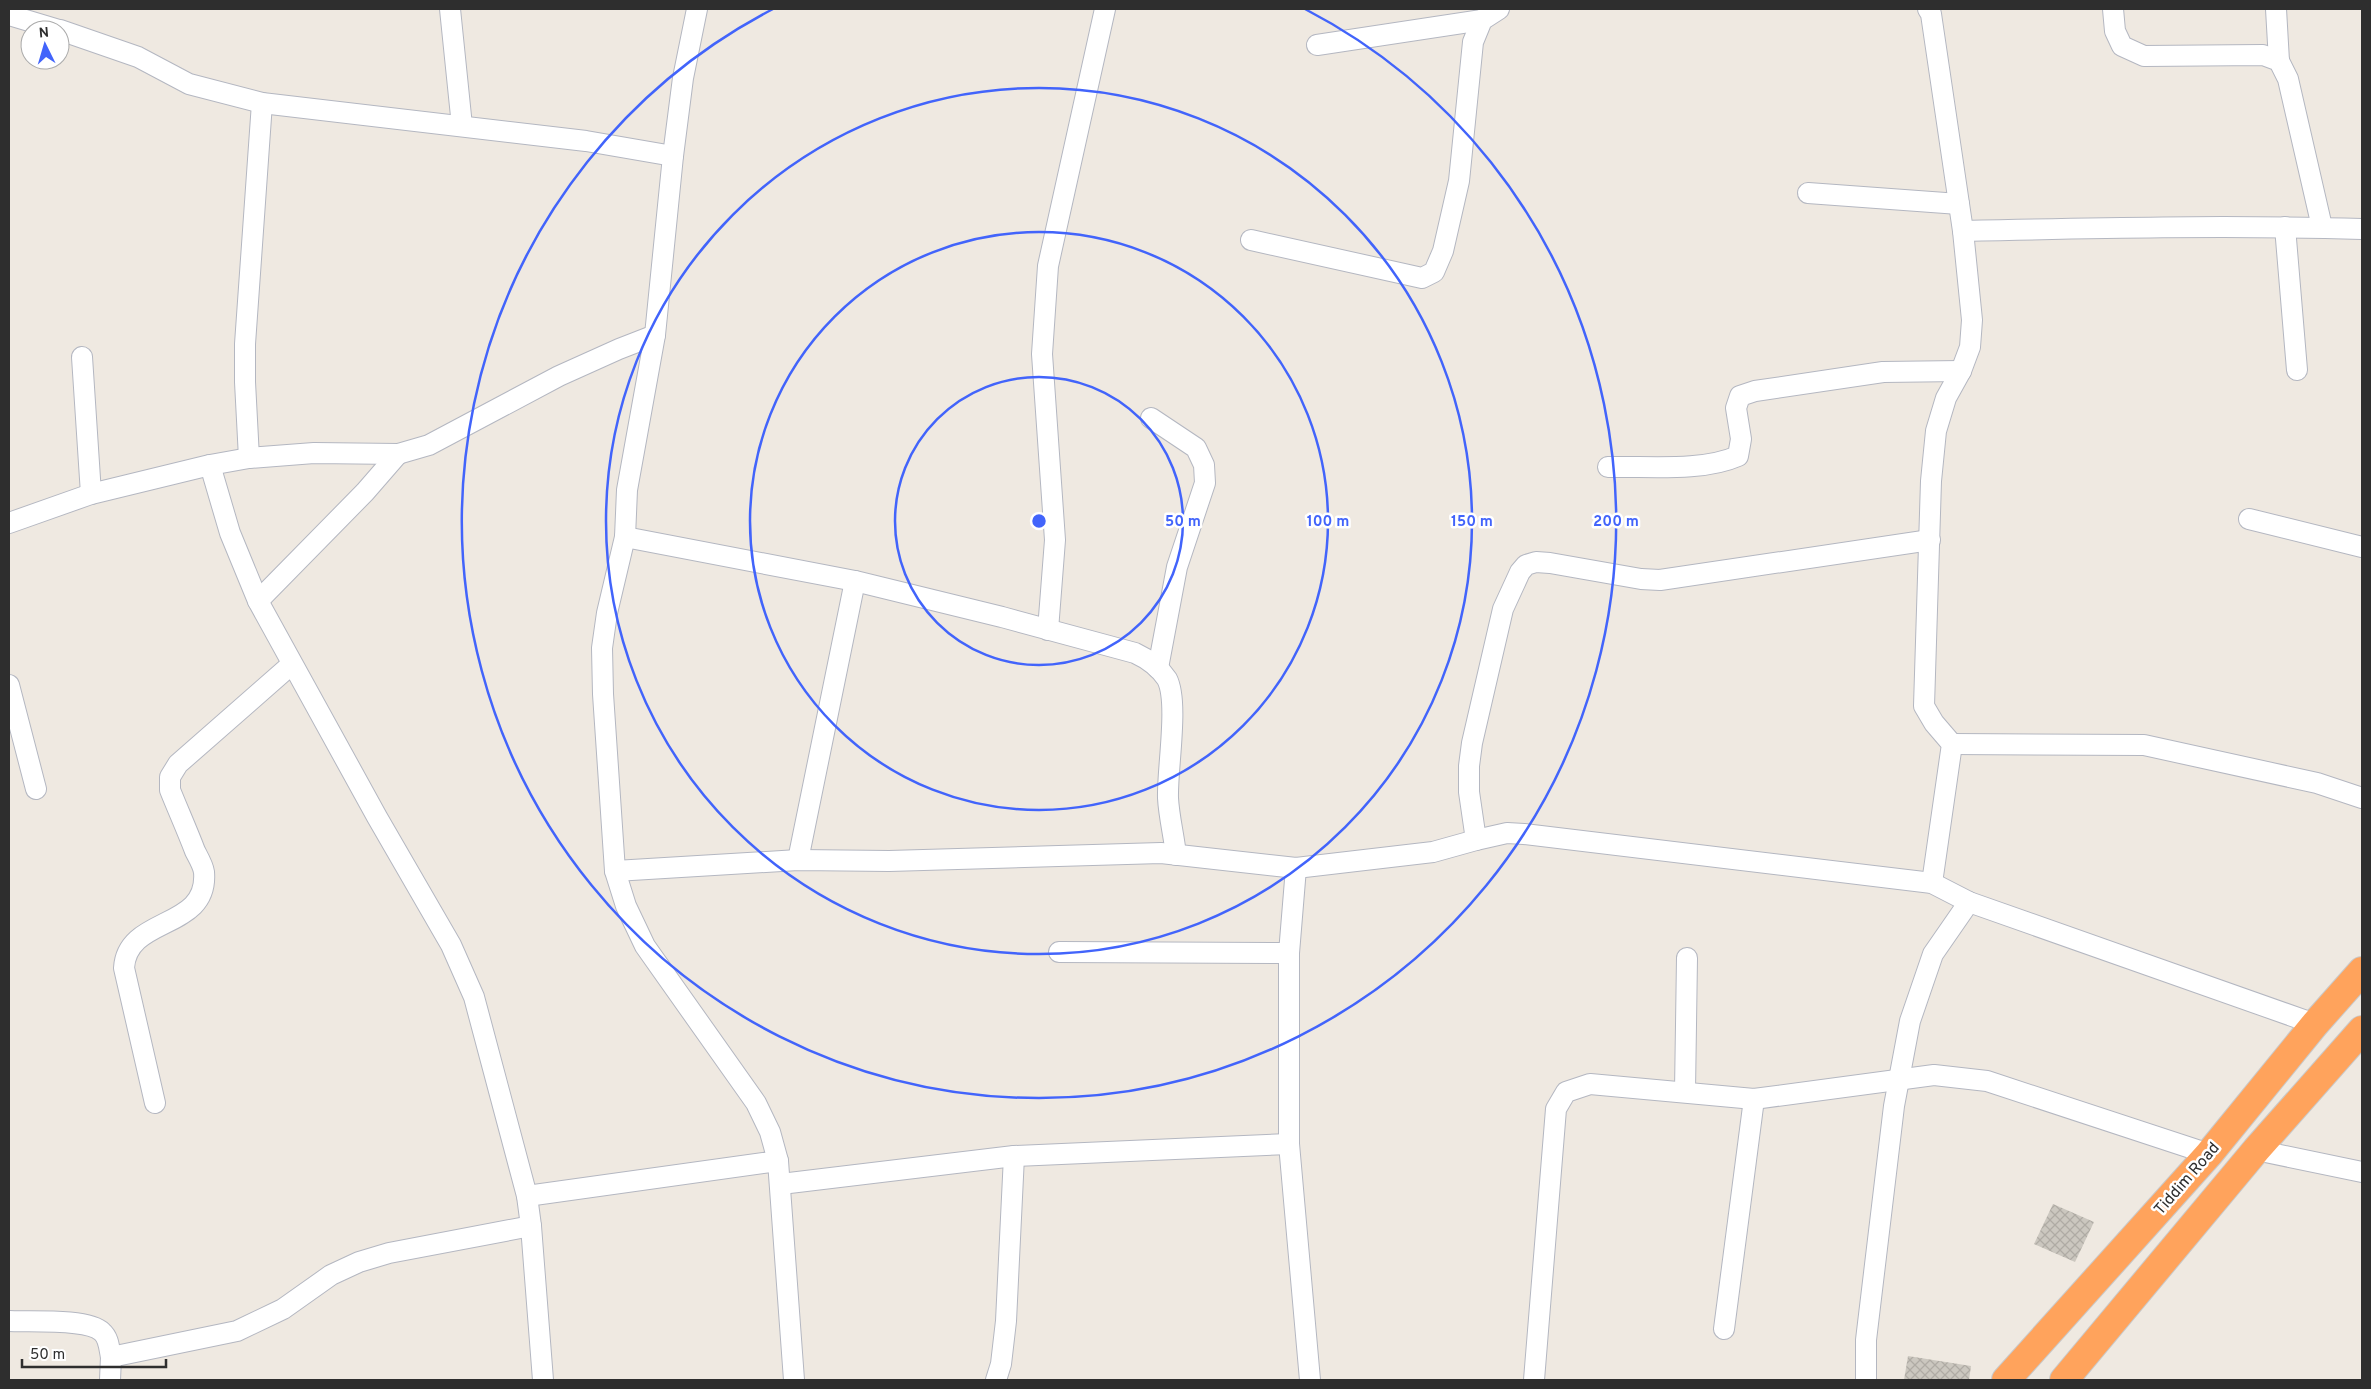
<svg xmlns="http://www.w3.org/2000/svg" width="2371" height="1389" viewBox="0 0 2371 1389" font-family="Overpass,sans-serif">
<style>
.building{fill:url(#building-cross-hatch)}
.lines{fill:none;stroke-linecap:round;stroke-linejoin:round}
.street-casing{stroke:#b4b7c1;stroke-width:22}
.highway-casing{stroke:#c9c9c9;stroke-width:30}
.street{stroke:#fff;stroke-width:20}
.highway{stroke:#ffa35c;stroke-width:28}
.ring{fill:none;stroke:#4264fb;stroke-width:2.5}
.labels{text-anchor:middle;stroke-width:5;stroke-linejoin:round;paint-order:stroke}
.street-label{font-size:16px;fill:#2e2e2e;stroke:#fff}
.centre{fill:#4264fb;stroke:#fff;stroke-width:2.5}
.ring-label{font-size:15px;text-anchor:middle;font-weight:bold;fill:#4264fb;stroke:#fff;stroke-width:5;stroke-linejoin:round;paint-order:stroke}
</style>
<defs>
<pattern id="building-cross-hatch" width="8" height="8" patternUnits="userSpaceOnUse" patternTransform="scale(1.25)"><rect width="8" height="8" fill="#cbc7bf"/><path d="M0 0l8 8M0 8l8-8" fill="none" stroke="#afaba4"/></pattern>
</defs>
<rect width="100%" height="100%" fill="#efe9e1"/>
<g class="building">
<path d="M2053,1204L2094,1222L2075,1262L2034,1244Z"/>
<path d="M1908,1356L1971,1366L1969,1380H1904Z"/>
</g>
<g class="lines">
<g class="street-casing">
<g id="street">
<path d="M450,9L462,126"/>
<path d="M697,9L683,78L673,156L655,335L627,490L625,537L607,613L602,648L603,694L615,871L626,906L645,946L756,1103L770,1132L778,1161L794,1380"/>
<path d="M1928,9L1931,14L1963,231L1972,320L1970,347L1961,371L1946,398L1936,431L1931,481L1924,706L1934,723L1952,744L1932,883"/>
<path d="M2113,9L2115,31L2122,46L2144,56L2263,55L2279,61L2288,79L2322,227"/>
<path d="M2276,9L2279,61"/>
<path d="M9,15L59,30"/>
<path d="M60,30L138,57L189,84L262,103L586,141L673,156"/>
<path d="M1317,45L1482,20"/>
<path d="M1808,193L1959,204"/>
<path d="M2285,227L2297,370"/>
<path d="M1963,231C2096,228 2229,225 2362,229"/>
<path d="M1251,240L1422,278L1434,272L1443,251L1459,181L1473,42L1482,20L1499,9"/>
<path d="M82,357L91,494"/>
<path d="M1151,418L1196,448L1204,465L1205,483L1177,567L1158,668"/>
<path d="M249,458L245,382V344L262,103"/>
<path d="M210,465L230,533L258,601L377,817L451,945L474,997L527,1196L531,1226L543,1380"/>
<path d="M1608,467C1648,466 1702,472 1738,456L1741,439L1736,408L1740,396L1755,391L1883,372L1961,371"/>
<path d="M2249,519L2362,547"/>
<path d="M9,523L91,494L210,465L249,458L314,453L398,454L429,445L559,376L619,349L655,335"/>
<path d="M625,537L855,581L1002,617L1135,653C1148,659 1159,667 1167,679C1179,702 1167,769 1168,798C1169,817 1174,836 1176,855"/>
<path d="M258,601L365,492L398,454"/>
<path d="M1048,630L1055,540L1042,354L1048,266L1105,9"/>
<path d="M9,685L36,789"/>
<path d="M1952,744L2144,745L2317,783L2362,798"/>
<path d="M1476,840L1469,792V766L1472,743L1503,609L1520,572L1526,565L1536,562L1550,563L1641,579L1660,580L1930,540"/>
<path d="M798,860L855,581"/>
<path d="M1296,868L1289,953V1144L1310,1380"/>
<path d="M615,871L798,860L889,861L1161,853L1296,868L1433,852L1476,840L1507,833L1524,834L1932,883L1969,902L2315,1024"/>
<path d="M1059,952L1289,953"/>
<path d="M1685,1091L1687,958"/>
<path d="M155,1103L124,968C127,915 209,931 204,872C203,865 198,857 195,851C187,830 178,810 170,790V777L178,764L292,664"/>
<path d="M2256,1150L2362,1172"/>
<path d="M781,1184L1014,1156L1289,1144"/>
<path d="M527,1196L778,1161"/>
<path d="M9,1321C29,1322 88,1318 102,1332C109,1338 109,1348 111,1357"/>
<path d="M1724,1329L1754,1099"/>
<path d="M110,1380L111,1357L237,1331L283,1309L331,1275L359,1262L389,1253L531,1226"/>
<path d="M996,1380L1001,1364L1006,1321L1014,1156"/>
<path d="M1534,1380L1556,1109L1566,1092L1590,1084L1754,1099L1934,1075L1987,1081L2209,1154"/>
<path d="M1866,1380V1340L1894,1106L1910,1021L1933,954L1969,902"/>
</g>
</g>
<g class="highway-casing">
<g id="highway">
<path d="M2006,1380L2209,1154L2315,1024L2362,971"/>
<path d="M2064,1380L2256,1150L2362,1030"/>
</g>
</g>
<use href="#street" class="street"/>
<use href="#highway" class="highway"/>
</g>
<g class="ring">
<circle cx="1039" cy="521" r="144"/>
<circle cx="1039" cy="521" r="289"/>
<circle cx="1039" cy="521" r="433"/>
<path d="M1305 9A577 577 0 1 1 773 9"/>
</g>
<g class="labels">
<g class="street-label">
<text transform="translate(2186 1178) rotate(-49)" y="6">Tiddim Road</text>
</g>
</g>
<circle cx="1039" cy="521" r="8" class="centre"/>
<g class="ring-label">
<text x="1183" y="526">50 m</text>
<text x="1328" y="526">100 m</text>
<text x="1472" y="526">150 m</text>
<text x="1616" y="526">200 m</text>
</g>
<rect width="2371" height="1389" fill="none" stroke="#2e2e2e" stroke-width="20"/>
<g transform="translate(45 45) rotate(355)"><circle r="24" fill="#ffffff" stroke="#ababab"/>
<path d="M0-4L9 19L0 12L-9 19Z" fill="#4264fb"/>
<text y="-8" font-size="14" font-weight="bold" text-anchor="middle" fill="#2e2e2e">N</text>
</g>
<path d="M22 1359v8h144v-8" fill="none" stroke="#2e2e2e" stroke-width="2.5"/>
<text x="30" y="1359" font-size="15" fill="#2e2e2e" stroke="#ffffff" stroke-width="4" paint-order="stroke">50 m</text>
</svg>
